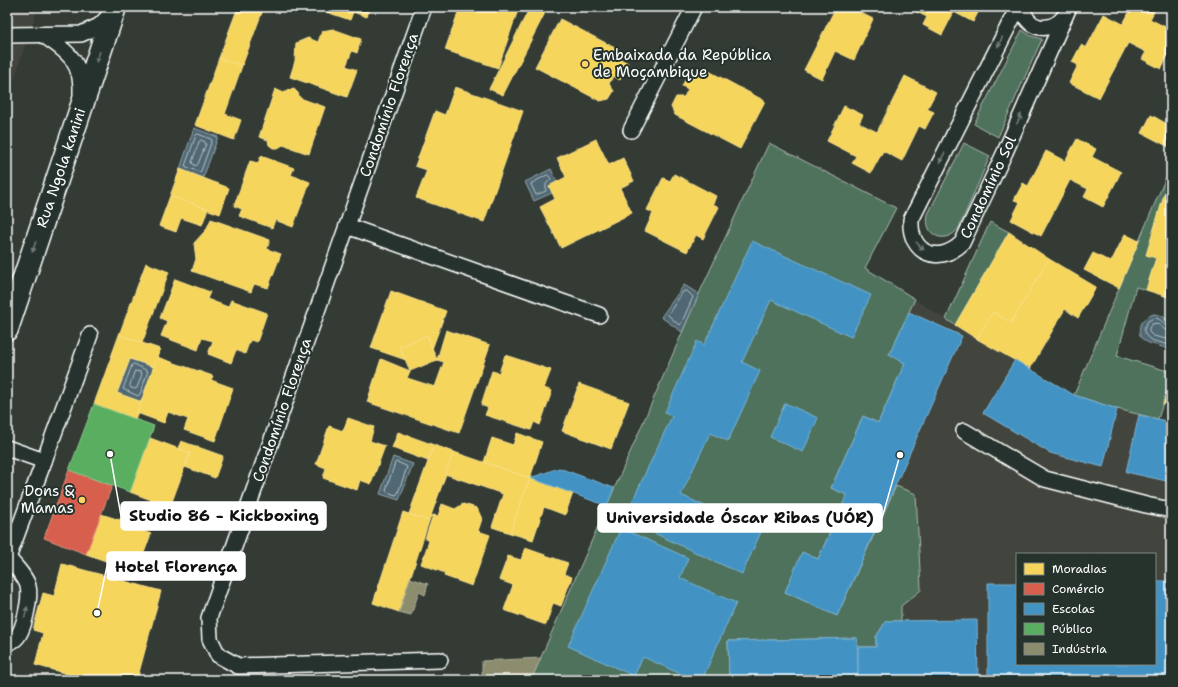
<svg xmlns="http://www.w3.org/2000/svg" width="1178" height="687" viewBox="0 0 1178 687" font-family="'Shantell Sans',sans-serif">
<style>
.built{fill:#43453d;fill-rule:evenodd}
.green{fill:#50725d;stroke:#a8b8ae}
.water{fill:#4f6773;stroke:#95a4ab}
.homes{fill:#f6d55c;stroke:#f9e28d}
.shops{fill:#d6604d;stroke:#e29082}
.schools{fill:#4393c3;stroke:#7bb3d5}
.public{fill:#5aae61;stroke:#8cc690}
.industry{fill:#8c8c6e;stroke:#aeae9a}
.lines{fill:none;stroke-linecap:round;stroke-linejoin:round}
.shore{stroke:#b9c2c7;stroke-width:1}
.lane-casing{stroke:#fff;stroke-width:18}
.secondary-casing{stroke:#fff;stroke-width:25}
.lane{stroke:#26332d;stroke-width:15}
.secondary{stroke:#26332d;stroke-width:22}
.oneway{fill:#727a76}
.poi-dot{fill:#ffd166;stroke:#26332d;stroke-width:1.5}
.labels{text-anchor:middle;stroke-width:4;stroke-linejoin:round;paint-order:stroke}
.poi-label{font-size:15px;fill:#fff;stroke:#26332d;text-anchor:start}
.street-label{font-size:15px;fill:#fff;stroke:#26332d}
.leader{fill:none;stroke:#fff;stroke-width:1.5}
.callout-dot{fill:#fff;stroke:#26332d;stroke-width:1.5}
.callout{fill:#fff;stroke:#fff;stroke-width:1.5}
.callout-label{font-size:16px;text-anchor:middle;font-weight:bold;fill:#111}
</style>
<rect width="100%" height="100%" fill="#333b34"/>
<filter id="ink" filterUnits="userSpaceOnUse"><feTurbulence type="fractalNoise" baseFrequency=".025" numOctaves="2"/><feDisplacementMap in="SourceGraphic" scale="8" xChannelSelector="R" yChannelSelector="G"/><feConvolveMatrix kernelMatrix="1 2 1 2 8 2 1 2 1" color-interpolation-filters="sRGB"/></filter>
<g filter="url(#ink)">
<g class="built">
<path d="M7,7H38L7,100Z"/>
<path d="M745,192L977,339L1015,360L1074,395L1117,409L1171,422V679L531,680L614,488ZM1017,554H1155V664H1017Z"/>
</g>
<g class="green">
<path d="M1022,30L1031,36L1042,39L998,137L974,124Z"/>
<path d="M769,143L896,208L865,268L915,299L889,355L905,363L878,423L863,416L831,488L847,495L818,559L802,553L785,592L837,616L896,486L916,494L921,590L901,606V621H886L876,637V647H858L857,638L728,641L729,680H531L699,294Z"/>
<path d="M964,143L990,156L959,228C945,246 923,236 928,214Z"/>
<path d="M1171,165V194L1156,258L1146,290L1136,287L1117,356L1171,372V378L1158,419L1117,409L1074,395Z"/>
<path d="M990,222L1009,232L955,325L946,319Z"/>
</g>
<g class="water">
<path d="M194,128L218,137L203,178L180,169Z"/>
<path d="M551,169L557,182L549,186L552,193L534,201L525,182Z"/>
<path d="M684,285L699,294L682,332L661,317Z"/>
<path d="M1154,314L1163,316L1170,324L1171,358L1169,350C1159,343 1135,346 1140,326C1142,319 1148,316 1154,314Z"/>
<path d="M130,359L154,367L142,402L117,393Z"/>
<path d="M393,457L413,464L399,500L380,494Z"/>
</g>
<g class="homes">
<path d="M238,7H264L242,66L219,58Z"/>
<path d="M312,7H370L367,17L353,12L350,20Z"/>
<path d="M460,7H519L498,68L445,50Z"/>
<path d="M530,7H548L503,95L489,89Z"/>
<path d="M836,7H849L873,19L854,60L835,51L822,79L804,70Z"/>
<path d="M907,7H981L973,22L954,12L942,35L923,25L927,17Z"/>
<path d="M1132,7H1145L1154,12L1150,19L1171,30V49L1161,69L1142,59L1146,52L1128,43L1099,98L1069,83L1078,65L1072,62L1081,45L1086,48L1104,14L1123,24Z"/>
<path d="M560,19L621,51L617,57L628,63L620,80L613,76L609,84L614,91L609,99L600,101L535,67Z"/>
<path d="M333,29L361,39L357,53L352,51L346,66L357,70L347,97L290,77L295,61L296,43L308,38L318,42L322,31Z"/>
<path d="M219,58L242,66L225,114L241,120L234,140L195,125Z"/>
<path d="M705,69L765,101L740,149L675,115L671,107L676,97H684L688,89L682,86L690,70L701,76Z"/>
<path d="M905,76L936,92L927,109L934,112L925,129L919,126L902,161L883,151L871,173L852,163L856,156L827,141L844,106L863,115L859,123L877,132Z"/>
<path d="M455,87L523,111L484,222L416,198L427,170L415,166L435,111L445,115Z"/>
<path d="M275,89L284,93L288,90L294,89L298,93L300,98L325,107L309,154L283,145L278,148H273L269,145L268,140L259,137Z"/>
<path d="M1151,115L1169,125L1171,120V148L1142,133Z"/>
<path d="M596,139L609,165L623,158L634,181L620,188L632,213L561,248L540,207L555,199L549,186L566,177L557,158Z"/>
<path d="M1077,139L1096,149L1092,157L1121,172L1103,207L1084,197L1088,189L1070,180L1041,236L1011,220L1020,202L1014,200L1023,183L1028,186L1046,151L1065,161Z"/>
<path d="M261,156L294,168L291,175L310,182L293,227L275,220L272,228L239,216L242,209L234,206L250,161L258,163Z"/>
<path d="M180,169L229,188L220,214L170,196Z"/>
<path d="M674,174L716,196L713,204L719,207L703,239L696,235L687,252L645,231L653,213L647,210L663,178L670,181Z"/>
<path d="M1165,192L1171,194V298L1146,290L1156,258L1146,255Z"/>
<path d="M170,196L208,209L202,225L181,218L176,232L159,226Z"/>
<path d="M211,219L270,240L267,249L281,254L268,288L254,284L251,292L192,271L196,259L194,243L206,230Z"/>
<path d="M1009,232L1049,259L1011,323L993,312L977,339L955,325Z"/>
<path d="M1125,234L1139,241L1119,288L1084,270L1093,253L1111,262Z"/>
<path d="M1049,259L1096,287L1078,318L1065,309L1030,369L977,339L993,312L1011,323Z"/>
<path d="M146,263L169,272L142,343L119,335Z"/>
<path d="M175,279L210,292L207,299L228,307L231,300L267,313L257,342L250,340L245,354L236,350L231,363L208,354L213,341L202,338L198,350L161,336L167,321L160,318Z"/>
<path d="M391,291L446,311L432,349L427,335L400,347L406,360L371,348Z"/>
<path d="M446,330L490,345L459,433L367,402L381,359L410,371L407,378L435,387L444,362L437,360Z"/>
<path d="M119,335L160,349L154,367L130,359L117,393L142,402L135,419L94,404Z"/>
<path d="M427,335L437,360L410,371L400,347Z"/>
<path d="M505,355L551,370L544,388L552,391L540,425L534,422L531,430L485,415L488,408L481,405L492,371L499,373Z"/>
<path d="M157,357L213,376L211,380L233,388L215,441L184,430L188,419L168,412L164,423L137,413Z"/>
<path d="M1171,378V406L1163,404Z"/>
<path d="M579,384L629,402L611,449L562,431Z"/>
<path d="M348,418L374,427L370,441L385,446L371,484L360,480L357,490L323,478L326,468L316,464L329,426L343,431Z"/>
<path d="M398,432L434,445L428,461L392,448Z"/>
<path d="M517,433L542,442L530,478L484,462L492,438L513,445Z"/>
<path d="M150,438L190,453L170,507L130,492Z"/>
<path d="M181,441L223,456L215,478L185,467L190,453L178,448Z"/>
<path d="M434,445L454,452L429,521L409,514Z"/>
<path d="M454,452L530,478L510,533L492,527L503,494L445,474Z"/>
<path d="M530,478L573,493L565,515L544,507L533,540L510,533Z"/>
<path d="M442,504L455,509L463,504L477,508L482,519L478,531L490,535L472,586L444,576L445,573L421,564L429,541L425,539L433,515L438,516Z"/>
<path d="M403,512L429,521L399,612L373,603Z"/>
<path d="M101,514L120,520L122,515L136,520L134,527L151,534L137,572L86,554Z"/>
<path d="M525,548L568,563L564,574L572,577L561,606L553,603L546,625L504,610L513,585L499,580L508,556L521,560Z"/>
<path d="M62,564L161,591L137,680H89L35,665L43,633L33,630L43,593L54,596Z"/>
</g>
<path class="shops" d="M69,470L112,486L86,554L44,538Z"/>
<g class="schools">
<path d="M752,241L871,295L851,337L771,300L742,362L760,371L728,441L710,433L681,495L761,532L742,574L624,519L672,416L665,412L697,341L704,345Z"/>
<path d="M909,312L962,336L837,616L785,592L802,552L818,559L847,495L831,488L863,416L878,423L905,363L889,355Z"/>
<path d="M1015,360L1074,395L1117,409L1103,467L1050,453L983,413Z"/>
<path d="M785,403L818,418L803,452L770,437Z"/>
<path d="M1139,415L1171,422V482L1126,472Z"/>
<path d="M559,468L614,488L607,506L530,478Z"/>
<path d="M621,528L688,558L680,578L736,603L702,680H694L643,657L634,676L568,646Z"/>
<path d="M1155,581H1171V679L988,680V583H1017V664H1155Z"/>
<path d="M977,620L978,680H858V647H876V637L886,621Z"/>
<path d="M857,638L858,680H729L728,641Z"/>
</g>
<path class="public" d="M94,404L154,426L130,492L69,470Z"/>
<g class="industry">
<path d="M410,578L428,584L425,595L419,592L411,615L399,612Z"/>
<path d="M541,658L531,680H482V661Z"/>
</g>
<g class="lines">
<g class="shore">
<path d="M198,134L211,139L212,140L201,171L200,172L187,167L185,166L196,135Z"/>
<path d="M201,140L205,142L206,144L198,164L196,166L193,164L192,162L199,142Z"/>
<path d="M548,175L551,179L546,184V191L536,195L531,184Z"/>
<path d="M684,291H687L693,297L681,324L679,325L668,315Z"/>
<path d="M1171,327C1161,325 1161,313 1148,321L1144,329C1145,344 1162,340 1171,347"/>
<path d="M1171,332L1165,330L1157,323L1152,324L1149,328V332L1153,336L1171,340"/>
<path d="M134,364L148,371L140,394L138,396L123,389L132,365Z"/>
<path d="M135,371L141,372L142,374L137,388L135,389L131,388L130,386Z"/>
<path d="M397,462L406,466L407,467L398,493L396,495L387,492L386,490L395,463Z"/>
</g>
<g class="lane-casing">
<g id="lane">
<path d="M424,7L209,618L210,639L218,655L238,666L440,660"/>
<path id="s1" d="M1018,7L911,220C909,253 938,266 962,243L1005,152L1069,7"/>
<path d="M1023,7C1025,30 1051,34 1064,17"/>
<path d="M7,35L81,34L99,26L112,13"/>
<path d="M43,35C69,52 83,63 81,96"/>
<path d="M631,130L694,7"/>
<path d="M347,226L599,315"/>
<path d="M964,431L1045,479L1146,505L1171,510"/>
<path d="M7,448L44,461L90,335"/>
<path d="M7,557L8,558L44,461"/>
<path d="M7,643C10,642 13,641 15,639C24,632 31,597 28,586C26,577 14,565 8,558"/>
</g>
</g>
<g class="secondary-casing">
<g id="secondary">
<path id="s2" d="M7,329L115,7"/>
</g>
</g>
<use href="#lane" class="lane"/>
<use href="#secondary" class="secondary"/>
</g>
<defs><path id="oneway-solid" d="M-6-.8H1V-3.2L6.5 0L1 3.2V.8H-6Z"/></defs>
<g class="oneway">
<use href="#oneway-solid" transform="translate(1000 42) rotate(116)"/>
<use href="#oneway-solid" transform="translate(98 57) rotate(109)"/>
<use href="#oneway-solid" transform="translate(1019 119) rotate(-66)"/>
<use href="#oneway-solid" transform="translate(942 158) rotate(117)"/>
<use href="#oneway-solid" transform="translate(920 246) rotate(45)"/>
<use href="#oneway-solid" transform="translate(34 247) rotate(108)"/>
<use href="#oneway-solid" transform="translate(26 612) rotate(-76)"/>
</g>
</g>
<g class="poi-dot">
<circle cx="585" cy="64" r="4"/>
<circle cx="82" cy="500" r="4"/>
</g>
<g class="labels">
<g class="poi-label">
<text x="593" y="60">Embaixada da República<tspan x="593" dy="17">de Moçambique</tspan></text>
<text x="74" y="496" text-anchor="end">Dons &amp;<tspan x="74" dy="17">Mamas</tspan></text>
</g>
<g class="street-label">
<text transform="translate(389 105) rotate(-71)" y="5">Condomínio Florença</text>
<text dy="5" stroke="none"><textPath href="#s2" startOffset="170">Rua Ngola kanini</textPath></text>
<text dy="5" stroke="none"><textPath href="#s1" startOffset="377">Condomínio Sol</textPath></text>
<text transform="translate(282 410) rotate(-71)" y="5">Condomínio Florença</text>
</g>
</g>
<path class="leader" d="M110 454L121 516M900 455L882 518M97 613L107 566"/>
<g class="callout-dot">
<circle cx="110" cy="454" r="4"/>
<circle cx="900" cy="455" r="4"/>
<circle cx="97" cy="613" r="4"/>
</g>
<g class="callout">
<rect x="121" y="502" width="205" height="28" rx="4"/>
<rect x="598" y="504" width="284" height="28" rx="4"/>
<rect x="107" y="552" width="138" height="28" rx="4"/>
</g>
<g class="callout-label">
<text x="224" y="521">Studio 86 - Kickboxing</text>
<text x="740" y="523">Universidade Óscar Ribas (UÓR)</text>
<text x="176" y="572">Hotel Florença</text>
</g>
<rect width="1178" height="687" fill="none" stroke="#26332d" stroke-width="24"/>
<rect x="12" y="12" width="1154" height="663" fill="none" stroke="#fff" stroke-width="1.5" filter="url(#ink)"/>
<rect x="1016" y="553" width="140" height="112" fill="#26332d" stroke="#7d8581"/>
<rect x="1024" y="563" width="20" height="12" fill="#f6d55c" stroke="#7d8581"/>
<text x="1052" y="573" font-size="12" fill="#ffffff">Moradias</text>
<rect x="1024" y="583" width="20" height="12" fill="#d6604d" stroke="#7d8581"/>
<text x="1052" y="593" font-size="12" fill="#ffffff">Comércio</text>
<rect x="1024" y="603" width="20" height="12" fill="#4393c3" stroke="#7d8581"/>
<text x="1052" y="613" font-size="12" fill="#ffffff">Escolas</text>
<rect x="1024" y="623" width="20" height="12" fill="#5aae61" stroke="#7d8581"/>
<text x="1052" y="633" font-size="12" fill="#ffffff">Público</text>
<rect x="1024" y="643" width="20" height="12" fill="#8c8c6e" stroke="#7d8581"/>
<text x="1052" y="653" font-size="12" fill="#ffffff">Indústria</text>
</svg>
